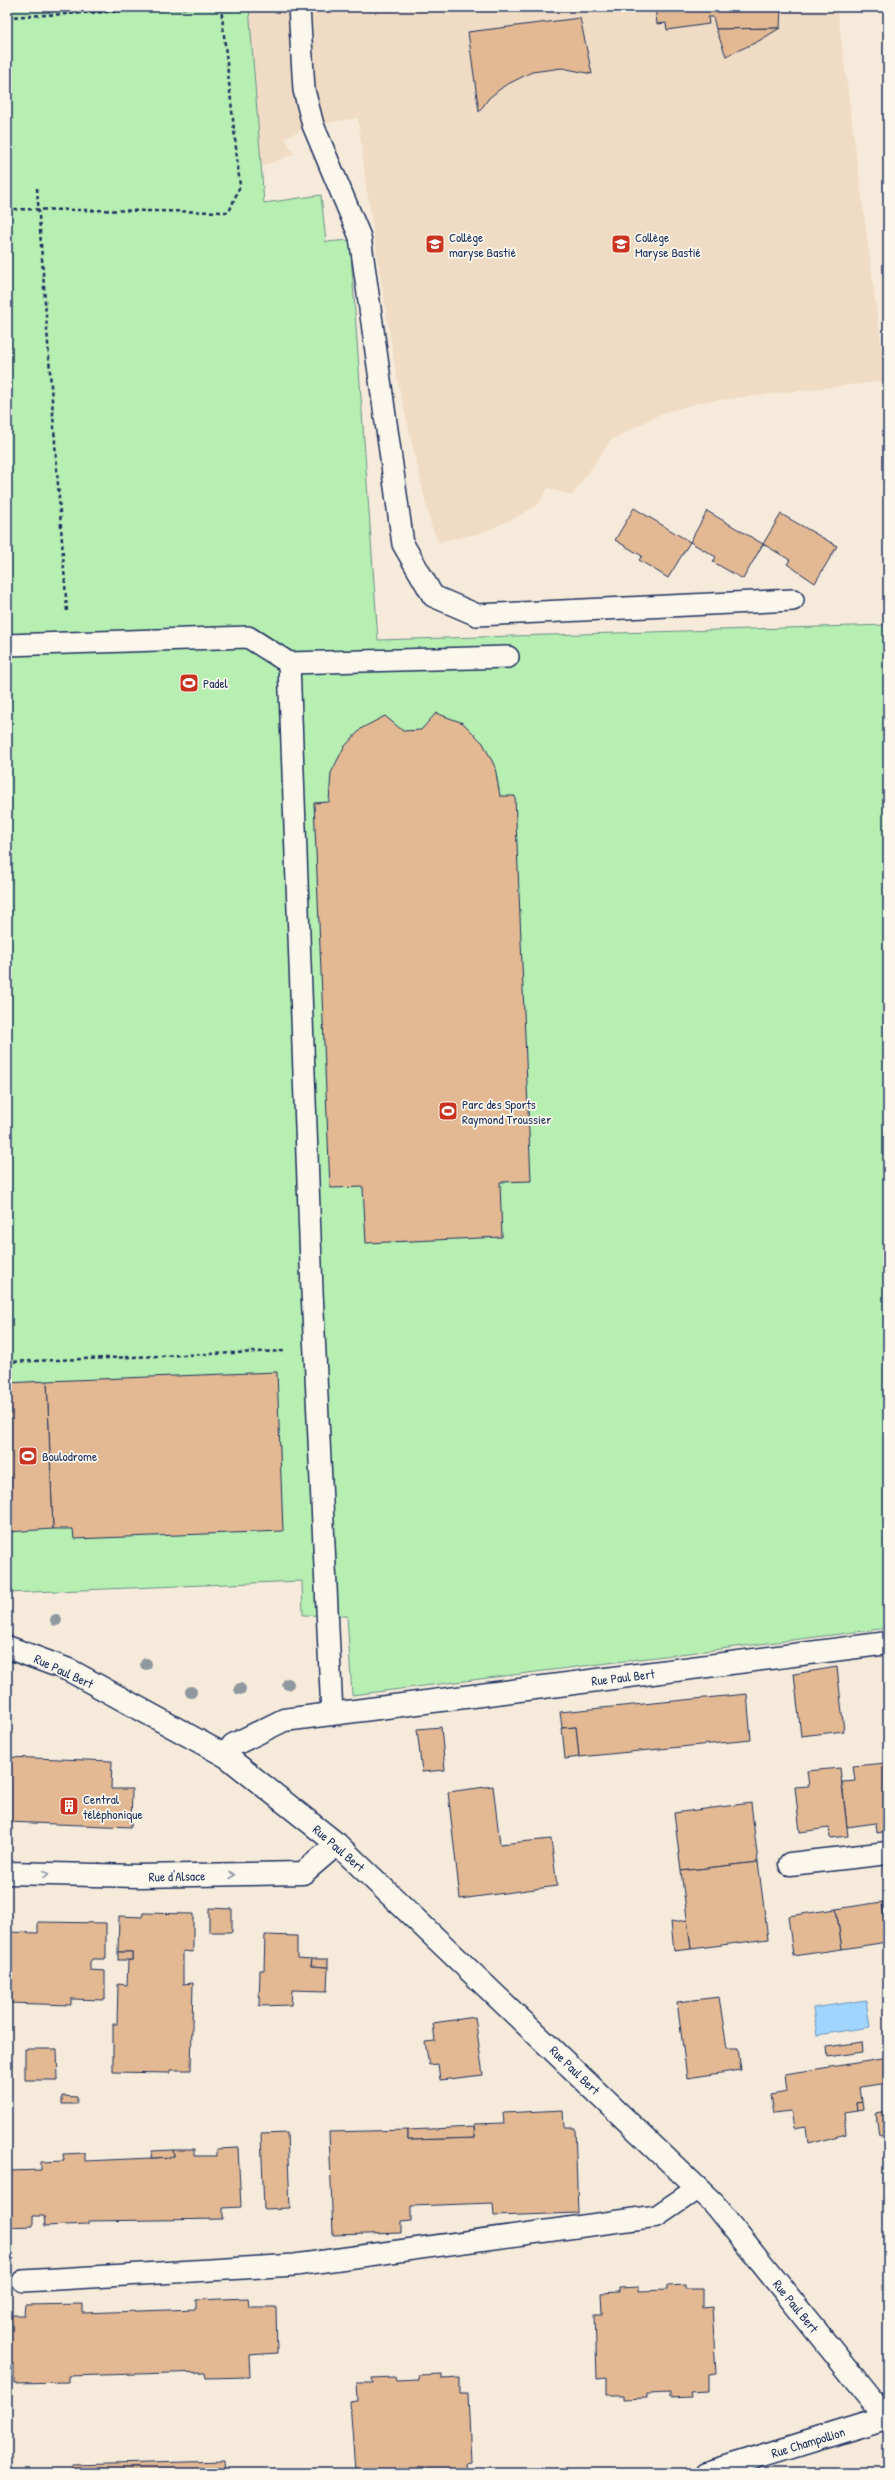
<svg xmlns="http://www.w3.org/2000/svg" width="895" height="2480" viewBox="0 0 895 2480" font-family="'Patrick Hand',sans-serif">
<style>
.built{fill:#f0dcc5}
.green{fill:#b7efb2;stroke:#698f88}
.water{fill:#a0d5ff;stroke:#6b93bf}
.building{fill:#e3b993;stroke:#1b2f5e}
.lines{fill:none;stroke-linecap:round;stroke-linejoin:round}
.service-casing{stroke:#1b2f5e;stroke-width:24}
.minor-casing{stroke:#1b2f5e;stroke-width:25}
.path{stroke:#1b2f5e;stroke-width:2.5;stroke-dasharray:4 3;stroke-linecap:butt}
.service{stroke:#fbf7ec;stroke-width:21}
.minor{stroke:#fbf7ec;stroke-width:22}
.tree{fill:#8f989f}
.oneway{stroke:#8b93a5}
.labels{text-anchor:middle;stroke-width:3.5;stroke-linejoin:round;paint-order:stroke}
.poi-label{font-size:13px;fill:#1b2f5e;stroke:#fbf7ec;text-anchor:start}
.street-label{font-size:13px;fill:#1b2f5e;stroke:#fbf7ec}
</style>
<rect width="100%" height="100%" fill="#f6ebda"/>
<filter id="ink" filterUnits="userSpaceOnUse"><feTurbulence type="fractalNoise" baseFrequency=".025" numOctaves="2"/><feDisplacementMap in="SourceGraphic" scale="8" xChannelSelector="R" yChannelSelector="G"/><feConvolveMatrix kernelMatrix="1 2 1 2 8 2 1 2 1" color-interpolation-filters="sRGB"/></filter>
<g filter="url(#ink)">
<path class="built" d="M249,7H837L886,381L703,402L662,413L611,440L572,496L548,488L539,504L517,517L482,533L438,542L431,525L397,379L366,186L358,118L313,125L285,138L294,154L261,167Z"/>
<path class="green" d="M7,7H249L264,203L321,195L326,242L350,240L378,640L888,625V1628L352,1695L347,1616L303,1615L302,1581L7,1593Z"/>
<path class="water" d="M866,2000L870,2027L817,2035L813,2008Z"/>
<g class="building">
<path d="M655,7H781L780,28L716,29L713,17H708L709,24L667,30L666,23L657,24Z"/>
<path d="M580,18L592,74L562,68L532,72L504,86L489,98L479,112L468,32Z"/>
<path d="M780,28L757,42L726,56L716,29Z"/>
<path d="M634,508L690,542L668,578L639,560L642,556L615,540Z"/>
<path d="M707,511L763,544L743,579L713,562L716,557L690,542Z"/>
<path d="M781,514L837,546L815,583L787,564L790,560L763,544Z"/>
<path d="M436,713L463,723L483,743L495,767L500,796H515L531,1181L500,1182L502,1237L366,1243L363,1187L330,1188L314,803L329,802L331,773L344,747L362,728L385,716L403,731L421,730Z"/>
<path d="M277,1372L283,1531L74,1539L73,1529H53L47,1381Z"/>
<path d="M47,1381L53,1529L7,1532V1383Z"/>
<path d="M837,1667L844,1731L801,1736L794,1674Z"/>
<path d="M747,1694L751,1740L579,1757L576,1727L562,1728L560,1712Z"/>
<path d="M441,1727L445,1770L422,1772L417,1729Z"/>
<path d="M576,1727L579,1757L565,1759L562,1728Z"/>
<path d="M7,1757L112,1761L111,1789H132L131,1827L7,1822Z"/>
<path d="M886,1763L888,1831L877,1833L876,1823L847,1827L842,1782L855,1781L853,1766Z"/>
<path d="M840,1768L848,1836L830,1838L829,1828L800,1832L795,1787L809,1786L807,1771Z"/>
<path d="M493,1786L500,1844L551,1839L557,1886L460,1899L448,1792Z"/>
<path d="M751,1803L758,1862L681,1871L674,1813Z"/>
<path d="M758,1862L768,1939L691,1949L681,1871Z"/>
<path d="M888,1901V1942H887L882,1902Z"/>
<path d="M882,1902L887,1942L842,1949L836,1909Z"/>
<path d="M209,1908L232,1909V1932H209Z"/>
<path d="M836,1909L842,1949L793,1956L788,1916Z"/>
<path d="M144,1913L193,1914V1952L183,1951V1984L193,1983L191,2070H170V2073L113,2072V2024H117L118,1984L127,1985L128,1960H132V1952H118L119,1916L143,1917Z"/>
<path d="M687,1920L691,1949L674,1951L671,1922Z"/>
<path d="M38,1922L106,1923V1959H92L90,1962V1970L105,1971V2000L71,1999V2005L7,2003V1932L38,1933Z"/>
<path d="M265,1935L297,1936V1958L312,1959L311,1966L328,1967L327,1991L292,1990L291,2005L259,2006L260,1970H264Z"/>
<rect x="118" y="1952" width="14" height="8"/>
<path d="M312,1959H328V1967L311,1966Z"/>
<path d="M719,1997L727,2048H738L741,2070L687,2078L677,2002Z"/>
<path d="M475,2017L483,2075L440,2080L438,2064L429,2065L425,2042L435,2041L433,2023Z"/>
<path d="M862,2042L863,2052L828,2057L827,2047Z"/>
<path d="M25,2049H57L58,2080H25Z"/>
<path d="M888,2058V2083L860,2087L862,2102L856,2103L857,2110L844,2112L846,2134L808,2144L806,2126L794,2128L791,2111L774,2113L771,2095L787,2092L785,2074Z"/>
<path d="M62,2096L77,2097V2104H62Z"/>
<path d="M862,2102L863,2109L857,2110L856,2103Z"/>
<path d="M563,2110L564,2128H575L578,2213L494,2216L493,2203L411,2206V2221L401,2222V2233L333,2235L329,2132L408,2130V2140L475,2138L474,2124L504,2123L503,2113Z"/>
<path d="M888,2112V2134L879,2135L876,2114Z"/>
<path d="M474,2127L475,2138L408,2140V2130Z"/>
<path d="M287,2133L290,2208L264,2209L261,2134Z"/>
<path d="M238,2148L241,2207L223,2208V2219L88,2221V2224L45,2226L44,2216H33V2226L7,2227V2206H9L8,2171L41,2170V2162L64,2161L63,2154L85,2153V2161L174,2157L173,2150H194V2156H217V2149Z"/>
<path d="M173,2150L174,2157L151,2158L152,2151Z"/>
<path d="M685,2285V2289H703V2308L712,2307L716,2374L708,2375V2391L690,2392L691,2397L670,2398V2393L647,2394V2398L624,2399V2395H607V2378L597,2379L595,2314H602L601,2293L619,2292V2288L639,2287V2291L667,2290V2286Z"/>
<path d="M248,2298L249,2307H276L277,2353L249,2355L250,2377L206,2378L205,2372L68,2376V2382L14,2383V2364H7V2315H24L25,2305L83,2304V2313L196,2309V2300Z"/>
<path d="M442,2374V2379L460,2378V2394H468L471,2462L466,2463L467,2473H363V2471H355L350,2402L358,2401L357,2383H373L372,2378L395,2377L396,2381L419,2380L418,2375Z"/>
<path d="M224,2461L225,2473H73L72,2465Z"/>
</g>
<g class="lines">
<g class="service-casing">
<g id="service">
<path d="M299,7L304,90L313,125L360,237L403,544L433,596L477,615L793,600"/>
<path d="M7,645L248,637L289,663L312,1291L332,1714"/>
<path d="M289,663L508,657"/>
<path d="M23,2281L295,2265L657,2216L698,2188"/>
</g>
</g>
<g class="minor-casing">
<g id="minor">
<path d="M7,1647L69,1670L226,1756L337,1844L714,2204L888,2420"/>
<path d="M226,1756L233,1745L284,1720L888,1643"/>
<path d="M790,1864L888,1853"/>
<path d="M7,1873L139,1876L303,1873L337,1844"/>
<path d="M707,2473L886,2418"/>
</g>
</g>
<g class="path">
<path d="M7,17L203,7"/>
<path d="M37,188L67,612"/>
<path d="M7,209L229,212L240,186L221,7"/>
<path d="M7,1362L284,1351"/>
</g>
<use href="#service" class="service"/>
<use href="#minor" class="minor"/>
</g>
<g class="tree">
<circle cx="56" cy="1620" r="6"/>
<circle cx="146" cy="1664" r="6"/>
<circle cx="288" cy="1684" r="6"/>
<circle cx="240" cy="1689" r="6"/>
<circle cx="191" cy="1692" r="6"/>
</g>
<defs><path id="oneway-chevron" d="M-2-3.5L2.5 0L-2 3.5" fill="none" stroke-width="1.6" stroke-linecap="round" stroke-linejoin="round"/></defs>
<g class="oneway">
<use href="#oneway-chevron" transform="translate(46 1874) rotate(1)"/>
<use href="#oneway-chevron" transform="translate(232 1875) rotate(-1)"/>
</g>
</g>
<defs>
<g id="school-square" transform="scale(1)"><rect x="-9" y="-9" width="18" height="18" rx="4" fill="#c8321e" stroke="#fbf7ec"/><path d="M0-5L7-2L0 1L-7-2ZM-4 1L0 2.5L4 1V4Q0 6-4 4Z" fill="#fff"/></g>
<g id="stadium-square" transform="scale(1)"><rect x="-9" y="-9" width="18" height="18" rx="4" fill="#c8321e" stroke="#fbf7ec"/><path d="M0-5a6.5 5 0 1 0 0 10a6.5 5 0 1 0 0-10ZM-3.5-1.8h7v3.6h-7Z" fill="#fff"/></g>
<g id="building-square" transform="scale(1)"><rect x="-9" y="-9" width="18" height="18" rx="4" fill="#c8321e" stroke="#fbf7ec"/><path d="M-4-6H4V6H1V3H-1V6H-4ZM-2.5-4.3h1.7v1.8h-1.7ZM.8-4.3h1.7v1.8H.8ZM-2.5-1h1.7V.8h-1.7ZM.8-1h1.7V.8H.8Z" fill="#fff"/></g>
</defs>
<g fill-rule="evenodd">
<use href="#school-square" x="435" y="244"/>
<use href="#school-square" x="621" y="244"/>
<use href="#stadium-square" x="189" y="683"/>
<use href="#stadium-square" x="448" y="1111"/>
<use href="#stadium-square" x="28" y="1456"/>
<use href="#building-square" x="69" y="1806"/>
</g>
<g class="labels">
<g class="poi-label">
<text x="449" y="242">Collège<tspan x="449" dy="15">maryse Bastié</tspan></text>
<text x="635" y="242">Collège<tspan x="635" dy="15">Maryse Bastié</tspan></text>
<text x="203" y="688">Padel</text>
<text x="462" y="1109">Parc des Sports<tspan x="462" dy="15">Raymond Troussier</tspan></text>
<text x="42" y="1461">Boulodrome</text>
<text x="83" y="1804">Central<tspan x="83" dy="15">téléphonique</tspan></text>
</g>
<g class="street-label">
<text transform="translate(64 1671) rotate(25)" y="5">Rue Paul Bert</text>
<text transform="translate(623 1677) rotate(-7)" y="5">Rue Paul Bert</text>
<text transform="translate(339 1848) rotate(41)" y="5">Rue Paul Bert</text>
<text transform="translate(177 1876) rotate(-1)" y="5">Rue d'Alsace</text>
<text transform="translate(575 2070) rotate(44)" y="5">Rue Paul Bert</text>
<text transform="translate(796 2306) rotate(51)" y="5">Rue Paul Bert</text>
<text transform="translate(808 2442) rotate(-17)" y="5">Rue Champollion</text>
</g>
</g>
<rect width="895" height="2480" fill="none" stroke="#fbf7ec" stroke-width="24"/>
<rect x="12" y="12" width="871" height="2456" fill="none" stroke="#1b2f5e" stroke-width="1.5" filter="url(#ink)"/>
</svg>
